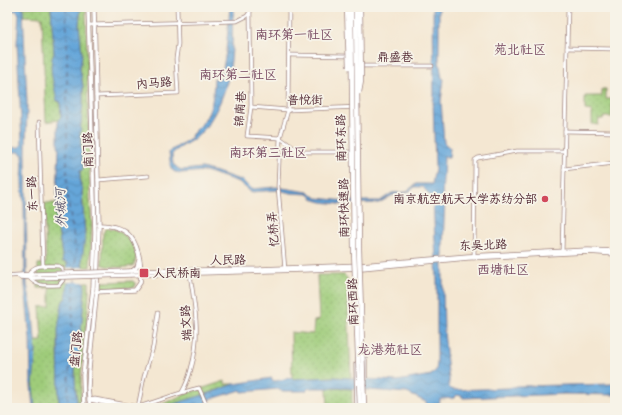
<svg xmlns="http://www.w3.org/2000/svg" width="622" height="415" viewBox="0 0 622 415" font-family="'Patrick Hand','LXGW WenKai TC',sans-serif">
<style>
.green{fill:url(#green-dots);stroke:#747652}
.water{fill:url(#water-waves);stroke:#586282}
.pier{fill:#f4e7d2}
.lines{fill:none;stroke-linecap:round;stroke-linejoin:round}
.ferry{stroke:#534e68;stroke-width:1;stroke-dasharray:5 4;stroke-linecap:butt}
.minor-casing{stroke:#9f837e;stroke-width:4.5}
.major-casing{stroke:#9f837e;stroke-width:5}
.minor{stroke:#fff;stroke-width:3}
.major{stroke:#fff;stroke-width:3.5}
.major-bridge-casing{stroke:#9f837e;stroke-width:5;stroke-linecap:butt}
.highway-bridge-casing{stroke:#9f837e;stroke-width:6;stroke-linecap:butt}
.major-bridge{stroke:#fff;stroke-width:3.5}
.highway-bridge{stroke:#fff;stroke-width:4.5}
.poi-dot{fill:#d1495b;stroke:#f7f3e8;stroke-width:1.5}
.labels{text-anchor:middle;stroke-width:3.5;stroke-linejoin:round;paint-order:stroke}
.street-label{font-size:12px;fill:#4a1f2b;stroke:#f7f3e8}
.poi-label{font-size:12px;fill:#4a1f2b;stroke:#f7f3e8;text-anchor:end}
.neighbourhood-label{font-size:13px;fill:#784b62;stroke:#f7f3e8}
.water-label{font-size:13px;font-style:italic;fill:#534e68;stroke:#f7f3e8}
</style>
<defs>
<pattern id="green-dots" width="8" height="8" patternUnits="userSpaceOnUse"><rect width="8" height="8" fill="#9fcc7a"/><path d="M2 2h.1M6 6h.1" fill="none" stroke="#8aaf6a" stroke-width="1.8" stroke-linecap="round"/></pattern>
<pattern id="water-waves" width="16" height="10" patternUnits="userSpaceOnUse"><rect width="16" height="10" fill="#65a6d9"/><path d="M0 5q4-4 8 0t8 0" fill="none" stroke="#5587b0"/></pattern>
</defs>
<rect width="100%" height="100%" fill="#f7f3e8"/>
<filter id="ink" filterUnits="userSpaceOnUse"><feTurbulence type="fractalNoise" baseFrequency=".025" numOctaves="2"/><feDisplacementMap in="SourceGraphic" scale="8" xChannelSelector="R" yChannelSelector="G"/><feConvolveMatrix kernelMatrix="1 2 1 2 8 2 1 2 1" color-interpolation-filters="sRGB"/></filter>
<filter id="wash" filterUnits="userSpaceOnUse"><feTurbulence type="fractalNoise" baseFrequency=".012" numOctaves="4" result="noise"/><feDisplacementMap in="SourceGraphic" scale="16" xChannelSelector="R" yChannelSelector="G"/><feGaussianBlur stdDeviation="0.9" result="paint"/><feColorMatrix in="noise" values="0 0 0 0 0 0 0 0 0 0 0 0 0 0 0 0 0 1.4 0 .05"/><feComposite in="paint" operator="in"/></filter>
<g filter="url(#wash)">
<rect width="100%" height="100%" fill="#f4e7d2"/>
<g class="green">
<path d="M23,7H51L54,53C48,68 55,86 57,101H60L61,117L58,120L46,122L42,17L23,16Z"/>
<path d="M81,7H86L90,200L92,225L90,267H83L82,255L85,232L82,192L83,188H81L80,184V171L83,169L80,133L83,103V86L80,69L81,60L79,24Z"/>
<path d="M602,89H606V99H612V117H604L603,119H599L598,125L592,124V111L585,110V96H602Z"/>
<path d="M44,203H56V216L63,262L67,261L68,282L66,299L62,304L58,337L59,408H35C34,401 32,393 33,386C33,371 36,356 35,341H42L40,307L50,306V288H38V264L46,263Z"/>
<path d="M108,228C124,228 144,251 133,266C125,268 109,268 102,264L103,233L105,230Z"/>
<path d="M317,275H344L347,278L351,378L334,377L292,379L291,332L313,334L314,321L319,320Z"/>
<path d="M133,281L136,284L135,287L133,288H104L102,287V282Z"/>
<path d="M83,282H89C90,324 77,366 82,408H77C77,393 73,378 76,362H78L84,297Z"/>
<path d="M225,381V384H234L195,398L160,408H153L188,393Z"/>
<path d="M327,388L352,389V408H328Z"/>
</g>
<g class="water">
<path d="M7,7H23L27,103L26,156L27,284L33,314L36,352L33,386L35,408H33L31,385L30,338L25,286L24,205L22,184L23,155L19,152H7V148L20,147L22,144L17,43L19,15L17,11L7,10Z"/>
<path d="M51,7H81L79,24L82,54L80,69L83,86V103L80,133L83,170L80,171V184H81V187L83,188L82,192L85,237L82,260L85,289L78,363H76C73,378 77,393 77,408H59V404L58,329L62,304L64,299H66L68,282L67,262H63L56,216L59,147L58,146V120L61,117L60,101H57C55,86 47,68 54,53Z"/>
<path d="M230,7H235C231,20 233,34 232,47C231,77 222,107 202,132C194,141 181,145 172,154L173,164L179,169L183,170L202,168L220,173L243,181L251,189L276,187L308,192L317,198L346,201H380L392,193L406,192L416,184H432L435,168L433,99H434L433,7H439V60L442,78L444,79L441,101L444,143L450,148L449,157H444L442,199H445L443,246V289L444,331L448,373L449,378V388L454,390L509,388L516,386L615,384V395L565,394L463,398L462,396L457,395L454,398L440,399L439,408H428L426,402L407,393L344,388H309L306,391H281L278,389L242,392L241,390L208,400L204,406L205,408H200L194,405L180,408H160L213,392L234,384L272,378V381C280,381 285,378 292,378L293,379L334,377L397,381L431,375L436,370L437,363V280L433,201L432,198L423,187H415L407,193L393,195L379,203L339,204L322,202L315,200L308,194L291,193L278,190L251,192L239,182L205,171L181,173L175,172L171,169L169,152L192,137L191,135C211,117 213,105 214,79H221L226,51Z"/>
</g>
<path class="pier" d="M85,267V282H66L65,268Z"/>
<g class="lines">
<g class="ferry">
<path d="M66,7L67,30V195L76,251L75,272"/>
<path d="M67,408L75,279"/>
</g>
</g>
</g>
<g filter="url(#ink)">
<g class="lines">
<g class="minor-casing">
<g id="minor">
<path d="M250,12L251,107L247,136L280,138L300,152H354"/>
<path d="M89,25L237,21L247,16L253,7"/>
<path d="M567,48L615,49"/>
<path d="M289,55L349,56"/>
<path d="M360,66H432"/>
<path d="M96,96L178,93L176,59L178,44L177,7"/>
<path d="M251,107L288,110L359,107"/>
<path d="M39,122L43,266"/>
<path d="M565,131L615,132"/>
<path d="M564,169L615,163"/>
<path d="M98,180L148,176"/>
<path d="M562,253L568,7"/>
<path d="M474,258L475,160L478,158L517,151H564"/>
<path d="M285,270L278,186L280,138L288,110L289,7"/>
<path d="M29,274C34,263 48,266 59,266L62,268L63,280L59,285C48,285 37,288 29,277"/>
<path d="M182,392C186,385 189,377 191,369C201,335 195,309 190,274"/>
<path d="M89,400L95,399L138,407"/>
<path d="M90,400L127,408"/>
<path d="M138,407L144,377L153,347L158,313"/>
<path d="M134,408C156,402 177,393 199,388L208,408"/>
</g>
</g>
<g class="major-casing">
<g id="major">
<path d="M98,225C130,225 139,241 141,271"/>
<path d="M130,271L260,269L361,265L468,256L588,250L615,251"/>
<path d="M132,271L137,267L139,260"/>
<path d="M131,275L303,270L362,268L468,258L588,252L615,254"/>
<path d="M7,276L35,274"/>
<path d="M20,277L35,278"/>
<path d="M96,292L135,290L140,283L141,275"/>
<path d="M365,358V384"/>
<path d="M356,364L357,408"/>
<path d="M84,408L83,375L93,288L95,232L88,7"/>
<path d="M90,408L88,388L89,369L97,288L99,225L94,7"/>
</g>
</g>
<use href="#minor" class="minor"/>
<use href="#major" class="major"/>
<g class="major-bridge-casing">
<g id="major-bridge">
<path d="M35,274L130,271"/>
<path d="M35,278L131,275"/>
</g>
</g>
<g class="highway-bridge-casing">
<g id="highway-bridge">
<path d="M347,7L349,67"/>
<path d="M351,7L354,250L360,408"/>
<path d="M356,7L359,249L364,408"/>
<path d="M359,92L361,81L360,7"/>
</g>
</g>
<use href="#major-bridge" class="major-bridge"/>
<use href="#highway-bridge" class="highway-bridge"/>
</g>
</g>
<g class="poi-dot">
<circle cx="545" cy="199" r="4"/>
<rect x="139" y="268" width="10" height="10" rx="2"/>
</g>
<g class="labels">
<g class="street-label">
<text x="395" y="61">鼎盛巷</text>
<text transform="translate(154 83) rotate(-5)" y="4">内马路</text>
<text transform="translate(305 100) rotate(-1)" y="4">普悦街</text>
<text transform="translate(240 109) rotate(-86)" y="4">锦南巷</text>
<text transform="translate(341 138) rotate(-91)" y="4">南环东路</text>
<text transform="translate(88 150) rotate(-92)" y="4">南门路</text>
<text transform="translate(32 194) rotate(-92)" y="4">东一路</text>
<text transform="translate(344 208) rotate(-91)" y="4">南环快速路</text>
<text transform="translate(273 229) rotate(-95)" y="4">忆桥弄</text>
<text transform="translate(483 245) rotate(-2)" y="4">东吴北路</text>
<text transform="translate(228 260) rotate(-1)" y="4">人民路</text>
<text transform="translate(353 302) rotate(-92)" y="4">南环西路</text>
<text transform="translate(186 323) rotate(-93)" y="4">端文路</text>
<text transform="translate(76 349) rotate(-84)" y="4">盘门路</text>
</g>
<g class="poi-label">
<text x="537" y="203">南京航空航天大学苏纺分部</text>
<text x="153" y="277" text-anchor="start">人民桥南</text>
</g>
<g class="neighbourhood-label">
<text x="294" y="39">南环第一社区</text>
<text x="520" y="54">苑北社区</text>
<text x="238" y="79">南环第二社区</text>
<text x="268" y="157">南环第三社区</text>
<text x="503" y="274">西塘社区</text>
<text x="390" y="354">龙港苑社区</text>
</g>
<g class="water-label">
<text transform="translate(60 208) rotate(-92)" y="5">外城河</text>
</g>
</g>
<rect width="622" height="415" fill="none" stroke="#f7f3e8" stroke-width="24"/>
</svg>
